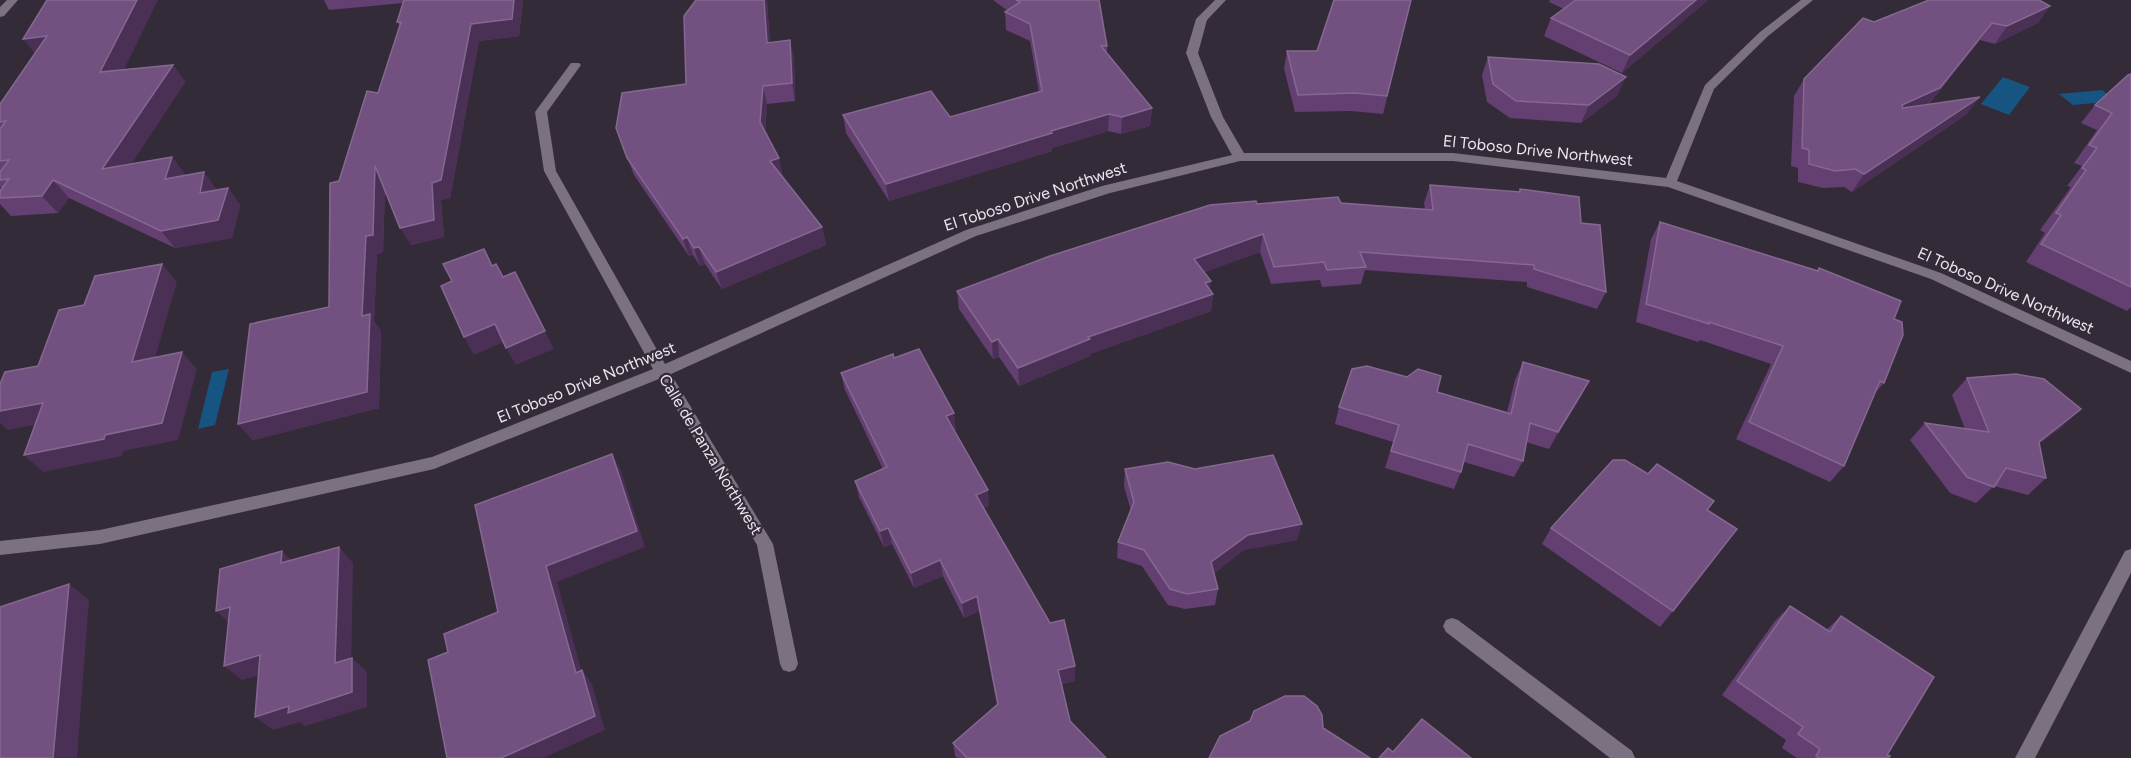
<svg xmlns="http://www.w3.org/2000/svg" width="2131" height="758" viewBox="0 0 2131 758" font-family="Figtree,sans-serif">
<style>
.water{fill:#165482}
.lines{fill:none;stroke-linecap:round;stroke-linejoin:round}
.minor{fill:#7c7181;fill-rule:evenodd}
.wall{fill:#633f72}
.shaded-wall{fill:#4a3055}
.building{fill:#725180;stroke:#856891;stroke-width:1.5}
.labels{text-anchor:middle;stroke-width:4.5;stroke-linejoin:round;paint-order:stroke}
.street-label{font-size:16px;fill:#ebe5ee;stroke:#342b38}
</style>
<rect width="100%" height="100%" fill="#342b38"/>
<g class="water">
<path d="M2003,77L2030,87L2009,115L1981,104Z"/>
<path d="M2102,90L2116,101L2073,105L2059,94Z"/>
<path d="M229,369L215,425L198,429L212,372Z"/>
</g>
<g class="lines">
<g class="minor">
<path d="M7,0H18L4,16L0,17V7Z"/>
<path d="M1215,0H1226L1207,20L1198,53L1223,117L1244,153H1453L1666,178L1705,85L1760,32L1801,0H1813L1768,36L1714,89L1677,181L1941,273L2131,361V373L1931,279L1668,187L1453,161H1240L1110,193L976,236L671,374L773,544L798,664L795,670L789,672L783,670L780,664L757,545L659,379L434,469L100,544L0,555V541L100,530L432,457L653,369L544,171L535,112L571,63H579L581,65L547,112L556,171L665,364L966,230L1102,186L1232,155L1211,117L1186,53L1196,19Z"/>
<path d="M2131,549V573L2035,758H2015L2125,551Z"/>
<path d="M1452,618L1458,620L1632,751L1635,758H1610L1446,632L1443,626L1446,620Z"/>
</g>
</g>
<g class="wall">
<path d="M324,0H523L519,36L479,41L450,198L441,200L444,237L411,245L385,190L383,252L377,254L374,321L381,331L379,408L253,440L238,424L329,307L339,181L378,93L400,26L397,22L403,3L329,10Z"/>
<path d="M696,0H767L770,43L794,58L795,101L767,104L765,132L779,158L782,176L822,227L826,245L722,289L705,264L700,266L693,255L689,256L634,175L616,128L686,84Z"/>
<path d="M993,0H1099L1107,46V54L1152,108L1150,126L1121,134L1108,131L1052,148V151L889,201L846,133L843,115L950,117L1039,92L1030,41L1006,30L1005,12L1008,11Z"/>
<path d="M1411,0L1383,114L1351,111L1295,112L1284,69L1287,51H1317Z"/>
<path d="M1550,0H1708L1622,73L1544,36L1551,18L1564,9L1549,2Z"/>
<path d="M2050,6L2038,23L1995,44L1980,40L1929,104L1967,114L1852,192L1844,187L1823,188L1798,182V168L1791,166L1794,96L1804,79L1874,22Z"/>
<path d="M1488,57L1618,95L1581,123L1510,118L1487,102L1482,75Z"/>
<path d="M173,65L185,82L131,164L172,157L185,175V176L217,189L228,188L240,205L232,238L175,248L69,198L58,213L11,216L0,204V191L2,189L0,187V104L123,70Z"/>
<path d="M2131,74V307L2127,311L2026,262L2045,233L2040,230L2071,187L2067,186L2082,166L2074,163L2097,130L2081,123L2095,105Z"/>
<path d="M1430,185L1519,192L1520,189L1581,223L1606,292L1597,309L1527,287V282L1365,270L1361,284L1322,287L1320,280L1271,284L1260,252L1204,272L1210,290L1213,294L1211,311L1090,354V356L1019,386L999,357L993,359L959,309L957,291L1257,204L1341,203L1425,209L1424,203Z"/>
<path d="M1660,222L1818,271L1819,268L1894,319L1884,383L1875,393L1844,466L1830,482L1736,439L1771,364L1700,340L1698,342L1636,322L1651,239Z"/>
<path d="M894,358L956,430L954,431L989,506L984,508L1075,681L1062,684L1070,721L1106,758H957L955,756L953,743L997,705L979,611L964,618L943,576L914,588L892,544L884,547L859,497L855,481L883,469L845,390L841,373Z"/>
<path d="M1523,362L1589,381L1549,449L1526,442L1523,461L1514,477L1464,462L1461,472L1454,489L1385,468L1393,442L1335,424L1339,407L1437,392L1507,412L1515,380Z"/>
<path d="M1967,378L2063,426L2039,444L2046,478L2028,495L1994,486L1976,503L1950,493L1910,440L1925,423L1965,429L1952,395Z"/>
<path d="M1125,469L1297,540L1244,550L1214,573L1218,589L1215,605L1185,609L1168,605L1142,566L1117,558L1118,542L1131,511L1124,486Z"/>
<path d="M1707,510L1673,611L1660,627L1542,544L1551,528Z"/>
<path d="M1790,606L1826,630L1841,616L1889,758H1797L1782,748L1786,740L1722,695L1775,621Z"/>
</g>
<g class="shaded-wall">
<path d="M137,0H158L114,90L100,72Z"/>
<path d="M514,0H523L519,36L479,41L450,198L441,200L444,237L411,245L400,228L432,183L471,24Z"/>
<path d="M764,0H767V4L771,61L767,43Z"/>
<path d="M1696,0H1708L1622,73L1630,55Z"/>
<path d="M2050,6L2038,23L1995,44L2007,26Z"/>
<path d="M1992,23L1980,40L1927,106L1890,123L1902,105Z"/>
<path d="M47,36L37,56L23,39Z"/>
<path d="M790,40L794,58L795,101L792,83Z"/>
<path d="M173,65L185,82L116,187L102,169Z"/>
<path d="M1626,77L1618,95L1581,123L1589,105Z"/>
<path d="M763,86L767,104L764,140L760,122Z"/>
<path d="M1980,97L1967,114L1852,192L1864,174Z"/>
<path d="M1152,108L1150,126L1121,134L1122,117Z"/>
<path d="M1109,114L1108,131L1052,148V151L889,201L886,184L1051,131Z"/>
<path d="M172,157L185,175L179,197L165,179Z"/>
<path d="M779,158L783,176L775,178L770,161Z"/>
<path d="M375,166L385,183L383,252L377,254L374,321L381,331L379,408L253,440L238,424L362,316L366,236Z"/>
<path d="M204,172L217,190L200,193Z"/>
<path d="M53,180L69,198L58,213L42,196Z"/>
<path d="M228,188L240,205L232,238L175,248L161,231Z"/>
<path d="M822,227L826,245L722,289L716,272Z"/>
<path d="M1263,234L1260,252L1192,277L1194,259Z"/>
<path d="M687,237L693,255L689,256L683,239Z"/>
<path d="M699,247L705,264L700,266L694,248Z"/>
<path d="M162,264L177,282L149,379L132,362Z"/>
<path d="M515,272L554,349L516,365L506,348Z"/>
<path d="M1211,281L1209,295L1213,294L1211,311L1090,354V356L1019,386L1018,368L1205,283Z"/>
<path d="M495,324L504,342L474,355L464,337Z"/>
<path d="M998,339L999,357L993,359L992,342Z"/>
<path d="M182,352L197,369L178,440L123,451L122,456L43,472L24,455L105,435Z"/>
<path d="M1589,381L1580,399L1549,449L1558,432Z"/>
<path d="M43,403L61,420L8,430L0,423V411Z"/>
<path d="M2081,409L2063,426L2021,458L2039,442Z"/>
<path d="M954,413L956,430L948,433L946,416Z"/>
<path d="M612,454L621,471L645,547L557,582L586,687L576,673L546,566Z"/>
<path d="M988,490L989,506L978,511L976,495Z"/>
<path d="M1302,524L1297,540L1244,550L1209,578L1211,562L1248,535Z"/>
<path d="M888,528L892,544L884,547L880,531Z"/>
<path d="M339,547L353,563L351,677L335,663Z"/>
<path d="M282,551L298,567L281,563Z"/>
<path d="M940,560L943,576L914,588L911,573Z"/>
<path d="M69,584L89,600L77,758H53Z"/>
<path d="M977,596L979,611L964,618L962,603Z"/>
<path d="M230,607L233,626L216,611Z"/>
<path d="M260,655L277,670L242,680L224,666Z"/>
<path d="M352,658L367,672V707L305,726L300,722L273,730L255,717L289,706Z"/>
<path d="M1075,666V681L1059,684L1058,670Z"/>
<path d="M582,670L592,684L605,730L543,758H501Z"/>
</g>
<g class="building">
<path d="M47,0H137L100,72L173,65L102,169L172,157L165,179L204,172L200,193L228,188L218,220L161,231L53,180L42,196L0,198V191L9,179L0,180V172L9,160L0,161V129L6,121L0,122V104L47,36L23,39Z"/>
<path d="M404,0H514L512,19L471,24L441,180L432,183L434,220L400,228L375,166L373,235L366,236L362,316L370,314L367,392L238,424L250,324L329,307L330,183L339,181L367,91L378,93L401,22H397Z"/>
<path d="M696,0H764L767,43L790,40L792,83L763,86L760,122L779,158L770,161L822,227L716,272L699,247L694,248L687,237L683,239L627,158L616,128L622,93L686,84L684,16Z"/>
<path d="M1016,0H1099L1107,46H1101L1152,108L1122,117L1109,114L1051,131L1052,133L886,184L843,115L931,91L950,117L1042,91L1030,24L1005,12L1020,2Z"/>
<path d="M1334,0H1411L1387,96L1355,93L1298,95L1287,51H1317Z"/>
<path d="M1576,0H1696L1630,55L1551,18Z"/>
<path d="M1929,0H2039L2050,6L2007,26L1992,23L1940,88L1902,105L1903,108L1980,97L1864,174L1855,169L1835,171L1809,164V150L1802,148L1804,79L1863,18L1874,22Z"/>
<path d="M1488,57L1599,64L1626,77L1589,105L1516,101L1493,84Z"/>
<path d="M2131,74V287L2041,244L2061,215L2056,213L2086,170L2082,168L2097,148L2089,145L2112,113L2095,105L2128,75Z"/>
<path d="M1430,185L1520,192V189L1579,197L1581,223L1600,225L1606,292L1534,269V265L1360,252L1366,267L1327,270L1324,262L1274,267L1263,234L1194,259L1211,281L1205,283L1213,294L1088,337L1090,339L1018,368L998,339L992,342L957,291L1050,256L1210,205L1256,201L1257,204L1338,197L1341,203L1433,210Z"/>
<path d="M1660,222L1818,271L1819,268L1901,301L1894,319L1902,322L1903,335L1884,383L1880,381L1844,466L1749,422L1783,346L1709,322V324L1646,304Z"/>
<path d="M484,249L492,266L496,264L503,277L515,272L545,331L506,348L495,324L464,337L441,286L452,281L443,264Z"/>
<path d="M162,264L132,362L182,352L162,423L105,435L104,439L24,455L43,403L0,411V384L5,372L38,366L59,310L84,305L95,276Z"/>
<path d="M919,349L954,413L946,416L988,490L976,495L1050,623L1064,620L1075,666L1058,670L1070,721L1106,758H967L953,743L998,704L977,596L962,603L940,560L911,573L888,528L880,531L855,481L887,467L841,373L893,354L894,358Z"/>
<path d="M1523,362L1589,381L1558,432L1530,423L1523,461L1468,444L1461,472L1391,451L1399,425L1339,407L1352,369L1367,366L1407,377L1418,369L1441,376L1437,392L1511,414Z"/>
<path d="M2016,374L2044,379L2081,409L2039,442L2046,478L2006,468L1994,487L1967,477L1925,423L1989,432L1967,378Z"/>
<path d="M612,454L637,531L546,566L576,673L582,670L595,716L501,758H447L428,660L448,652L444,634L498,612L475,505Z"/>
<path d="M1273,455L1302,524L1248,535L1211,562L1218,589L1187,594L1170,589L1144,550L1118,542L1134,502L1125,469L1168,462L1195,469Z"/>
<path d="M1613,460H1625L1648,474L1657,464L1714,501L1707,510L1737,529L1673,611L1551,528Z"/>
<path d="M339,547L335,663L352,658V692L288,713L289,706L255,717L260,655L224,666L230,607L216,611L220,569L282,551L281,563Z"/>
<path d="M69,584L53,758H0V607Z"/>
<path d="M1790,606L1830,632L1841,616L1934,677L1887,755L1890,756L1889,758H1819L1816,756L1820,749L1798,734L1803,727L1737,681Z"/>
<path d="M1285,696H1304L1317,706L1322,715L1323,728L1370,758H1209L1220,736L1250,721L1254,711Z"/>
<path d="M1422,719L1471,758H1379L1388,748L1393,752Z"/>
</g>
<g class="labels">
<g class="street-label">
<text transform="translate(1538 150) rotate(6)" y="6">El Toboso Drive Northwest</text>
<text transform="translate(1035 196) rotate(-18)" y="6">El Toboso Drive Northwest</text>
<text transform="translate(2006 290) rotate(24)" y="6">El Toboso Drive Northwest</text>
<text transform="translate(586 382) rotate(-22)" y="6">El Toboso Drive Northwest</text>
<text transform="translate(711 454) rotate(59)" y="6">Calle de Panza Northwest</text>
</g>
</g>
</svg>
